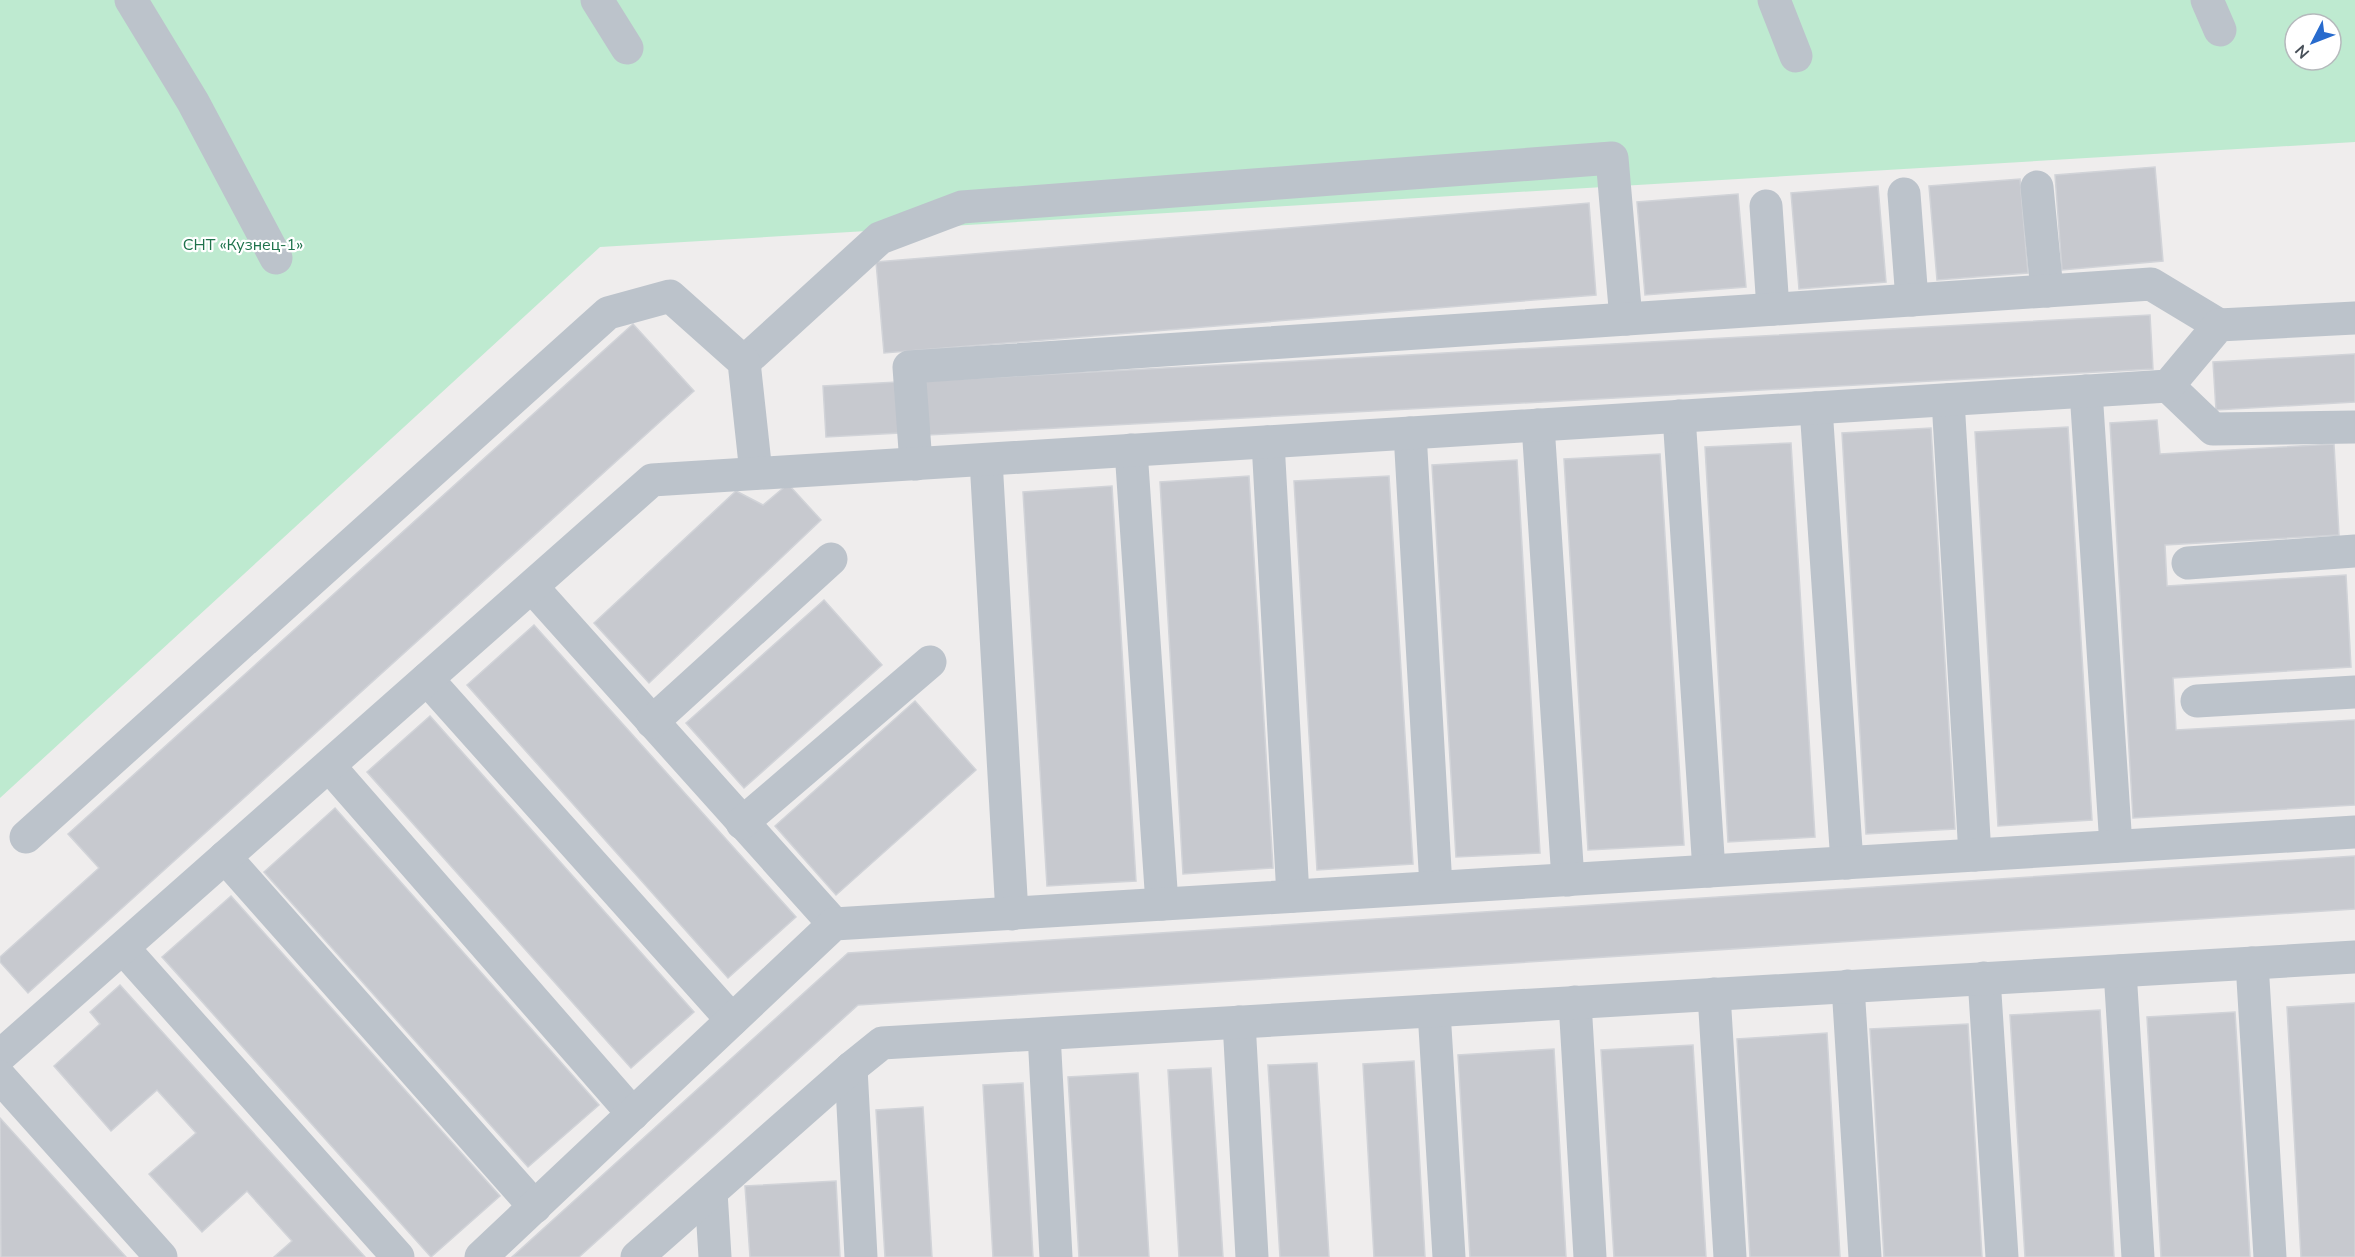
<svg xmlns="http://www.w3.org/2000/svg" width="2355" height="1257" viewBox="0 0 2355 1257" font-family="'Nunito Sans',sans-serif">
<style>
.garden{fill:#beead0;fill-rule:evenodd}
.building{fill:#c7c9cf;stroke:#d1d3d8;stroke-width:1.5}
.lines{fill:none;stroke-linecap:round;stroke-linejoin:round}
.minor{stroke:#bcc3cb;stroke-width:33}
.labels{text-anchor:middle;stroke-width:4.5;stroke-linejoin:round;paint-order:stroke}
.park-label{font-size:16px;fill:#1e724b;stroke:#fff}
</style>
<rect width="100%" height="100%" fill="#efeded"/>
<path class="garden" d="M0,0H2355V142L600,247L0,798ZM2295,24H2331V60H2295Z"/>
<g class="building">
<path d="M2155,167L2163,261L2062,270L2055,175Z"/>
<path d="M2020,179L2028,273L1937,280L1929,186Z"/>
<path d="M1878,186L1886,282L1799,289L1791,193Z"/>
<path d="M1738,194L1746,287L1645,295L1637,202Z"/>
<path d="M1589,203L1596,295L884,353L876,262Z"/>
<path d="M2150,315L2153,369L928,435L925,381Z"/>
<path d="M633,324L694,391L28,993L0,962V957L99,868L68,834Z"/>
<path d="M2355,354V402L2216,410L2213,362Z"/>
<path d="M897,382L900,433L826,437L823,386Z"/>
<path d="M2157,420L2160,454L2334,444L2339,535L2165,545L2167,586L2346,575L2351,667L2173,678L2176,730L2355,720V805L2133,818L2110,423Z"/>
<path d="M2068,427L2092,820L1998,826L1975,432Z"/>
<path d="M1931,428L1955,829L1866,834L1842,433Z"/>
<path d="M1791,443L1815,837L1728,842L1705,447Z"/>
<path d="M1660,454L1684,845L1588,850L1564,459Z"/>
<path d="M1517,460L1540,853L1456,857L1432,465Z"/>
<path d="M1249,476L1273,868L1183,874L1160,482Z"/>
<path d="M1389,476L1413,864L1317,870L1294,481Z"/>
<path d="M788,484L821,520L649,683L594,623L736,491L763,505Z"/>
<path d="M1112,486L1136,881L1047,886L1023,492Z"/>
<path d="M824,600L882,665L744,788L686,723Z"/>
<path d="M534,625L796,917L728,978L467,685Z"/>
<path d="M915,701L976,770L836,895L775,826Z"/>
<path d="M430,716L694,1012L631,1068L367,772Z"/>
<path d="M335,808L599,1105L528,1167L264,872Z"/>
<path d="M2355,856V909L858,1005L579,1257H512L848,953Z"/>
<path d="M231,896L500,1196L431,1257L162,957Z"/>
<path d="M120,985L365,1257H274L292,1241L247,1191L202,1232L149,1174L196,1133L157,1090L111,1131L54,1066L100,1024L90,1012Z"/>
<path d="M2355,1003V1257H2301L2287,1007Z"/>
<path d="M2100,1010L2114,1257H2025L2010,1015Z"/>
<path d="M2235,1012L2250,1257H2161L2147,1017Z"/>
<path d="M1968,1024L1982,1257H1884L1870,1029Z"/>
<path d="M1827,1033L1840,1257H1750L1737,1039Z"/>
<path d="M1693,1045L1706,1257H1614L1601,1050Z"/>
<path d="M1554,1049L1566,1257H1470L1458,1055Z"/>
<path d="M1414,1061L1425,1257H1374L1363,1064Z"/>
<path d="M1317,1063L1329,1257H1280L1268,1065Z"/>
<path d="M1211,1068L1223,1257H1179L1168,1070Z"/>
<path d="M1138,1073L1149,1257H1079L1068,1077Z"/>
<path d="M1023,1083L1033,1257H993L983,1085Z"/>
<path d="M923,1107L932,1257H885L876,1110Z"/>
<path d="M0,1118L126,1257H1Z"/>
<path d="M836,1181L840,1257H750L745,1186Z"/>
</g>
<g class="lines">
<g class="minor">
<path d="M131,0L193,102L276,258"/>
<path d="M597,0L627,48"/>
<path d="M1774,0L1796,56"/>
<path d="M2207,0L2220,30"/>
<path d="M2037,187L2047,291"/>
<path d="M1904,194L1912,300"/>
<path d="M1766,206L1773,309"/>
<path d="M744,362L880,238L962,207L1612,158L1626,319"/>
<path d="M2168,386L2213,429L2355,427"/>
<path d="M2086,391L2116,846"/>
<path d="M1948,400L1975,855"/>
<path d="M1816,408L1847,863"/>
<path d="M1679,416L1709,871"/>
<path d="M1538,425L1568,880"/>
<path d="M1410,433L1436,887"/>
<path d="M1268,442L1293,896"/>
<path d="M1131,450L1162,904"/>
<path d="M986,460L1012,914"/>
<path d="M916,464L909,367L2151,284L2219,325"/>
<path d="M2188,563L2355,551"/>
<path d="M532,587L834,924"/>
<path d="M427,679L732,1020"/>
<path d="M2197,701L2355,692"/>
<path d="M652,722L831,559"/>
<path d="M329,766L633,1114"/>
<path d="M742,823L930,662"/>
<path d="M26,837L608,313L670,296L744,362L756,473"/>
<path d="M225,857L535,1207"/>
<path d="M123,948L398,1257"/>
<path d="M2252,963L2270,1257"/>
<path d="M2120,971L2138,1257"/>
<path d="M1984,978L2002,1257"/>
<path d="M1848,986L1865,1257"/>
<path d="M1714,994L1730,1257"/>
<path d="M1575,1002L1590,1257"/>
<path d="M1434,1011L1449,1257"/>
<path d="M1239,1022L1252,1257"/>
<path d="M1044,1034L1056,1257"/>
<path d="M0,1056L652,480L2168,386L2219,325L2355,318"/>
<path d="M851,1068L861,1257"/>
<path d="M0,1077L161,1257"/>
<path d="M711,1192L715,1257"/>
<path d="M481,1257L834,924L2355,832"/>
<path d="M637,1257L851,1068L882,1043L2355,957"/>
</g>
</g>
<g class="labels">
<g class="park-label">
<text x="243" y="250">СНТ «Кузнец-1»</text>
</g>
</g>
<g transform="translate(2313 42) rotate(228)"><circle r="28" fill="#ffffff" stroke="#b5b9bc" stroke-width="1.5"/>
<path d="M0-4.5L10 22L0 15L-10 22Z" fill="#286bcd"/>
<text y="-9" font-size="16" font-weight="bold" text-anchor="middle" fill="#474f58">N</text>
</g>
</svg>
